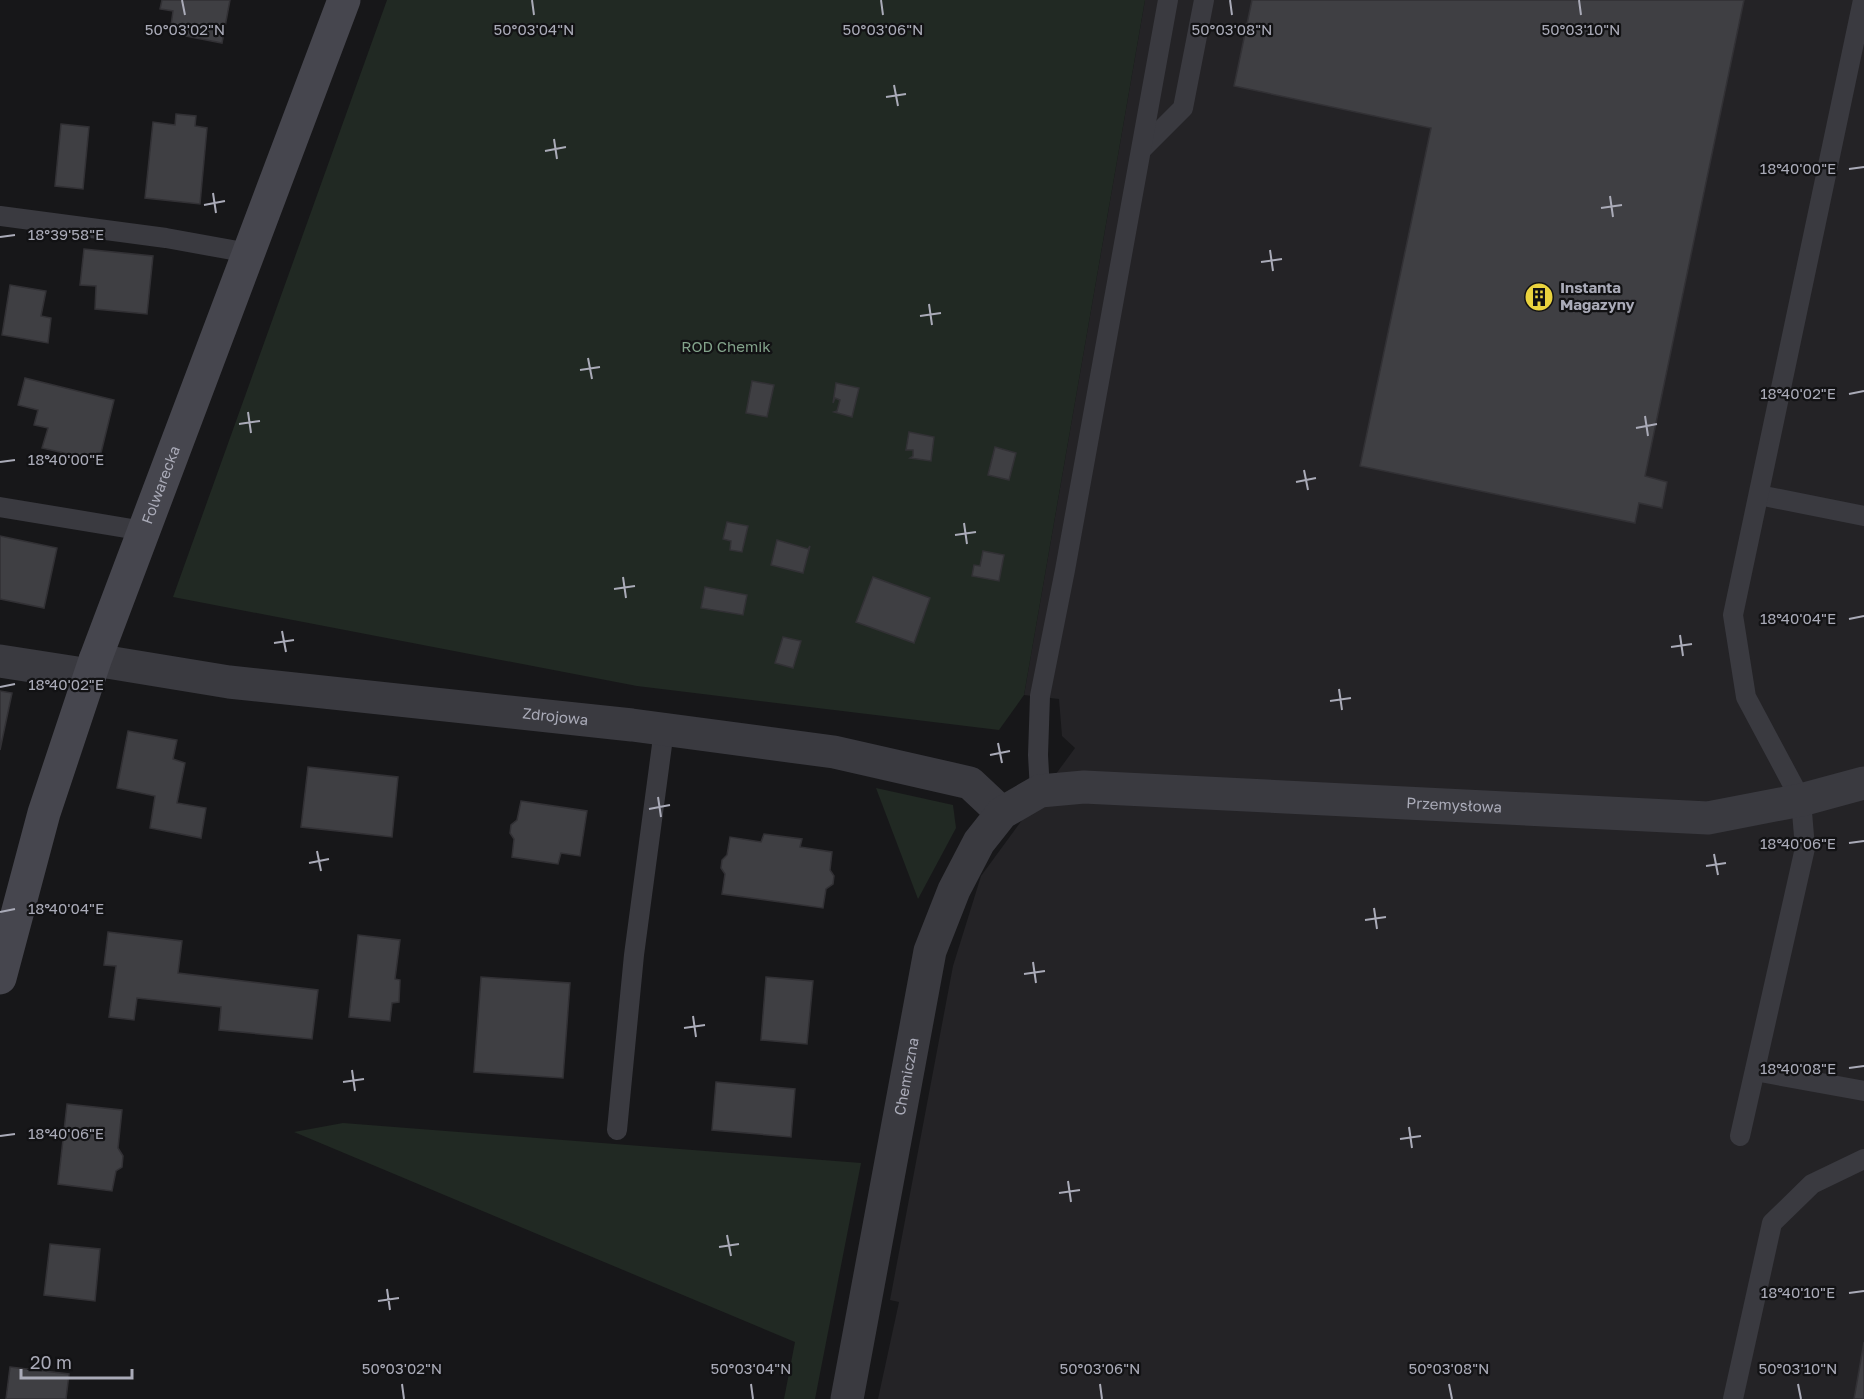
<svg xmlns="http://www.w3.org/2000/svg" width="1864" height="1399" viewBox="0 0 1864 1399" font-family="'Golos Text',sans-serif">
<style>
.built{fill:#242326}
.green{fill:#212923}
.building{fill:#3f3f43;stroke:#323135;stroke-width:1.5}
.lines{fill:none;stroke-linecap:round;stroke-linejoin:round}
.lane{stroke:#3a3a40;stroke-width:20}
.street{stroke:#3a3a40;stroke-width:33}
.secondary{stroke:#46464e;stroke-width:33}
.ticks{fill:none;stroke:#aaabb8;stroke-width:2}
.labels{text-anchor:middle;stroke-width:4.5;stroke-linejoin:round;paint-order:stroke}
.poi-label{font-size:15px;font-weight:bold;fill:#aaabb8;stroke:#121214;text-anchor:start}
.park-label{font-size:15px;fill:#82a28a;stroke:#121214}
.street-label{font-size:15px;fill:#aaabb8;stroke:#121214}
.ticks-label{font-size:15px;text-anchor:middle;fill:#aaabb8;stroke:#121214;stroke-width:4.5;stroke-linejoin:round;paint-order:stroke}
</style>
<rect width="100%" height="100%" fill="#171719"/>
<path class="built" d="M1145,0H1864V1399H878L899,1302L890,1300L953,966L981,876L1075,748L1062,736L1059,699L1024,695Z"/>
<g class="green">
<path d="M387,0H1145L1024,695L999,730L637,686L173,597Z"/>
<path d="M876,788L953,805L956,828L918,899Z"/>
<path d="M343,1123L861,1163L815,1399H784L795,1342L294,1132Z"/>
</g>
<g class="building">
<path d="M162,0H230L222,43L170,33L173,11L160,9Z"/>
<path d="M1252,0H1744L1645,476L1667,482L1662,508L1639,503L1635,523L1360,466L1431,128L1234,86Z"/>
<path d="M176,114L196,116L195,126L207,128L200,204L145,198L153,122L175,125Z"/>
<path d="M61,124L89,127L83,189L55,186Z"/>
<path d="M84,249L153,256L147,314L95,309L96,286L80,285Z"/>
<path d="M10,285L46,291L41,316L51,318L48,343L2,335Z"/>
<path d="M25,378L114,400L99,461L42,448L48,428L34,425L38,410L18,405Z"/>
<path d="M752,381L774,385L767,417L746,413Z"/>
<path d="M836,383L859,388L852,417L834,412L837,411L840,400L835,398L833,403Z"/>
<path d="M909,432L934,437L931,461L910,458L913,456V450H906Z"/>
<path d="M995,447L1016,453L1009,480L988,475Z"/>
<path d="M727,522L748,526L742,552L730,550L731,541L723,539Z"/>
<path d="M0,536L57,548L44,608L0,599Z"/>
<path d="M777,540L808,549L810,546L803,573L771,565Z"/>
<path d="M983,551L1004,555L999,581L972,576L974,565L980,566Z"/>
<path d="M873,577L930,598L914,643L856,622Z"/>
<path d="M705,587L747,595L743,615L701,608Z"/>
<path d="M783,637L801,641L793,668L775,663Z"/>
<path d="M0,691L12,693L0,750Z"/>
<path d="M128,731L177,740L173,759L185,763L177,803L206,808L201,838L150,828L155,796L117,788Z"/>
<path d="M308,767L398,777L392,837L301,827Z"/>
<path d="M521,801L587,811L580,856L561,853L558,864L512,857L514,839L510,833L511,825L517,820Z"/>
<path d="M764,834L802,839L800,847L832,852L830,870L834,876L833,884L826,889L823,908L722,894L725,874L721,868L722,860L727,855L730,837L761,842Z"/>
<path d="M108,932L182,941L178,973L318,990L312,1039L219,1030L221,1007L137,998L134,1020L109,1017L116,966L104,965Z"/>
<path d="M358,935L400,940L395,979L400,980L399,1002L392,1003L390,1021L349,1017Z"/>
<path d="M481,977L570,983L563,1078L474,1072Z"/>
<path d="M766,977L813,981L807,1044L761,1040Z"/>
<path d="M716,1082L795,1089L791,1137L712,1130Z"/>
<path d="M67,1104L122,1110L118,1148L123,1156L122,1167L116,1171L112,1191L58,1184Z"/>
<path d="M50,1244L100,1249L95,1301L44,1295Z"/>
<path d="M1864,1342V1399H1854Z"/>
<path d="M10,1367L69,1374L66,1399H6Z"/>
</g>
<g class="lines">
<g class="lane">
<path d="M1142,149L1183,108L1204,0"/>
<path d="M0,216L166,238L249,253"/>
<path d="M1759,495L1864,516"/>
<path d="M0,507L144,531"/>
<path d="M1040,791L1038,755L1040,696L1065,570L1168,0"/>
<path d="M1755,1071L1864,1091"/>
<path d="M617,1130L634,955L664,730"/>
<path d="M1740,1136L1805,848L1801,800L1746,697L1733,615L1863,0"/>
<path d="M1733,1399L1772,1223L1812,1184L1864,1159"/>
</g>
<g class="street">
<path id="s1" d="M95,660L229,682L632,725L834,752L970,783L1002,813"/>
<path d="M0,661L90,675"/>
<path id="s2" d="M847,1399L930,951L954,890L979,842L1002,813L1040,791L1084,787L1708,818L1801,800L1864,783"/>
</g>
<path class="secondary" id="s3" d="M0,978L44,813L95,660L344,0"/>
</g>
<path class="ticks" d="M182,0L185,15M532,0L534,15M881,0L883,15M1230,0L1232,15M1579,0L1581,15M894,85L898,106M886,97L906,94M554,139L557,159M545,151L566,147M1849,169L1864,167M213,193L216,213M1610,196L1613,217M204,205L225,201M1601,208L1622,205M0,237L15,235M1270,250L1273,271M1261,262L1282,259M929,304L932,325M920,316L941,313M588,358L592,379M580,370L600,367M1849,394L1864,391M248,412L251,433M1645,416L1648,436M239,424L260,421M1636,428L1657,424M0,462L15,460M1304,470L1308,490M1296,482L1316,478M964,523L967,544M955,535L976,532M623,577L626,598M614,589L635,586M1849,619L1864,616M282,631L286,652M1680,635L1683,656M274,643L294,640M1671,647L1692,644M0,687L15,684M1339,689L1342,710M1330,701L1351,698M998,743L1002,763M990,755L1010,751M658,797L661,817M649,809L670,805M1849,843L1864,841M317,851L321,871M1714,854L1718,875M309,863L329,859M1706,866L1726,863M1374,908L1377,929M0,912L15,909M1365,920L1386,917M1033,962L1036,983M1024,974L1045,971M693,1016L696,1037M684,1028L705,1025M1849,1068L1864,1066M352,1070L355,1091M343,1082L364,1079M1409,1127L1412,1148M0,1136L15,1134M1400,1139L1421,1136M1068,1181L1071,1202M1059,1193L1080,1190M727,1235L731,1256M719,1247L739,1244M387,1289L390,1310M1849,1293L1864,1291M378,1301L399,1298M402,1384L404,1399M751,1384L753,1399M1100,1384L1102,1399M1449,1384L1452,1399M1798,1384L1801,1399"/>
<defs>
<g id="building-disc" transform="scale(1.5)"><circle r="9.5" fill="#ead33e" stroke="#121214"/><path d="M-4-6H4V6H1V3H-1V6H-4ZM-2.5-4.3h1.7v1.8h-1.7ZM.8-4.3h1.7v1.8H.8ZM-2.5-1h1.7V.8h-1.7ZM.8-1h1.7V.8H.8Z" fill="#111"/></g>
</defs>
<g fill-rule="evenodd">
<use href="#building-disc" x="1539" y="297"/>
</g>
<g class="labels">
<g class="poi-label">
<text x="1560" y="293">Instanta<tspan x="1560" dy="17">Magazyny</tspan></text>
</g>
<g class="park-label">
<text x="726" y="352">ROD Chemik</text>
</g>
<g class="street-label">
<text dy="5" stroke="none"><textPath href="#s3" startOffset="519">Folwarecka</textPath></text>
<text dy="5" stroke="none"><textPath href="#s1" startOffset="464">Zdrojowa</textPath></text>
<text dy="5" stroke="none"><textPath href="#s2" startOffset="1071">Przemysłowa</textPath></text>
<text dy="5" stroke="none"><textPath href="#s2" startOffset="328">Chemiczna</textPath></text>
</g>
</g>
<g class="ticks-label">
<text x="185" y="35">50°03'02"N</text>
<text x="534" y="35">50°03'04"N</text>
<text x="883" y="35">50°03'06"N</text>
<text x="1232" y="35">50°03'08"N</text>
<text x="1581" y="35">50°03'10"N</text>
<text x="1798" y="174">18°40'00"E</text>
<text x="66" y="240">18°39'58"E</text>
<text x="1798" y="399">18°40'02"E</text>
<text x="66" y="465">18°40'00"E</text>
<text x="1798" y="624">18°40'04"E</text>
<text x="66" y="690">18°40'02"E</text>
<text x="1798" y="849">18°40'06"E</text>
<text x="66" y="914">18°40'04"E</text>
<text x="1798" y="1074">18°40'08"E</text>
<text x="66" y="1139">18°40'06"E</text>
<text x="1798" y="1298">18°40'10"E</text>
<text x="402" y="1374">50°03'02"N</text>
<text x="751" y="1374">50°03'04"N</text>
<text x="1100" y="1374">50°03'06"N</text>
<text x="1449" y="1374">50°03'08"N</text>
<text x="1798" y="1374">50°03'10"N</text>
</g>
<path d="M21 1369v9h111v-9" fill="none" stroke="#aaabb8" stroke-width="3"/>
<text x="30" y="1369" font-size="18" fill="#aaabb8" stroke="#121214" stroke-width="4.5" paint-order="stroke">20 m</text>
</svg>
